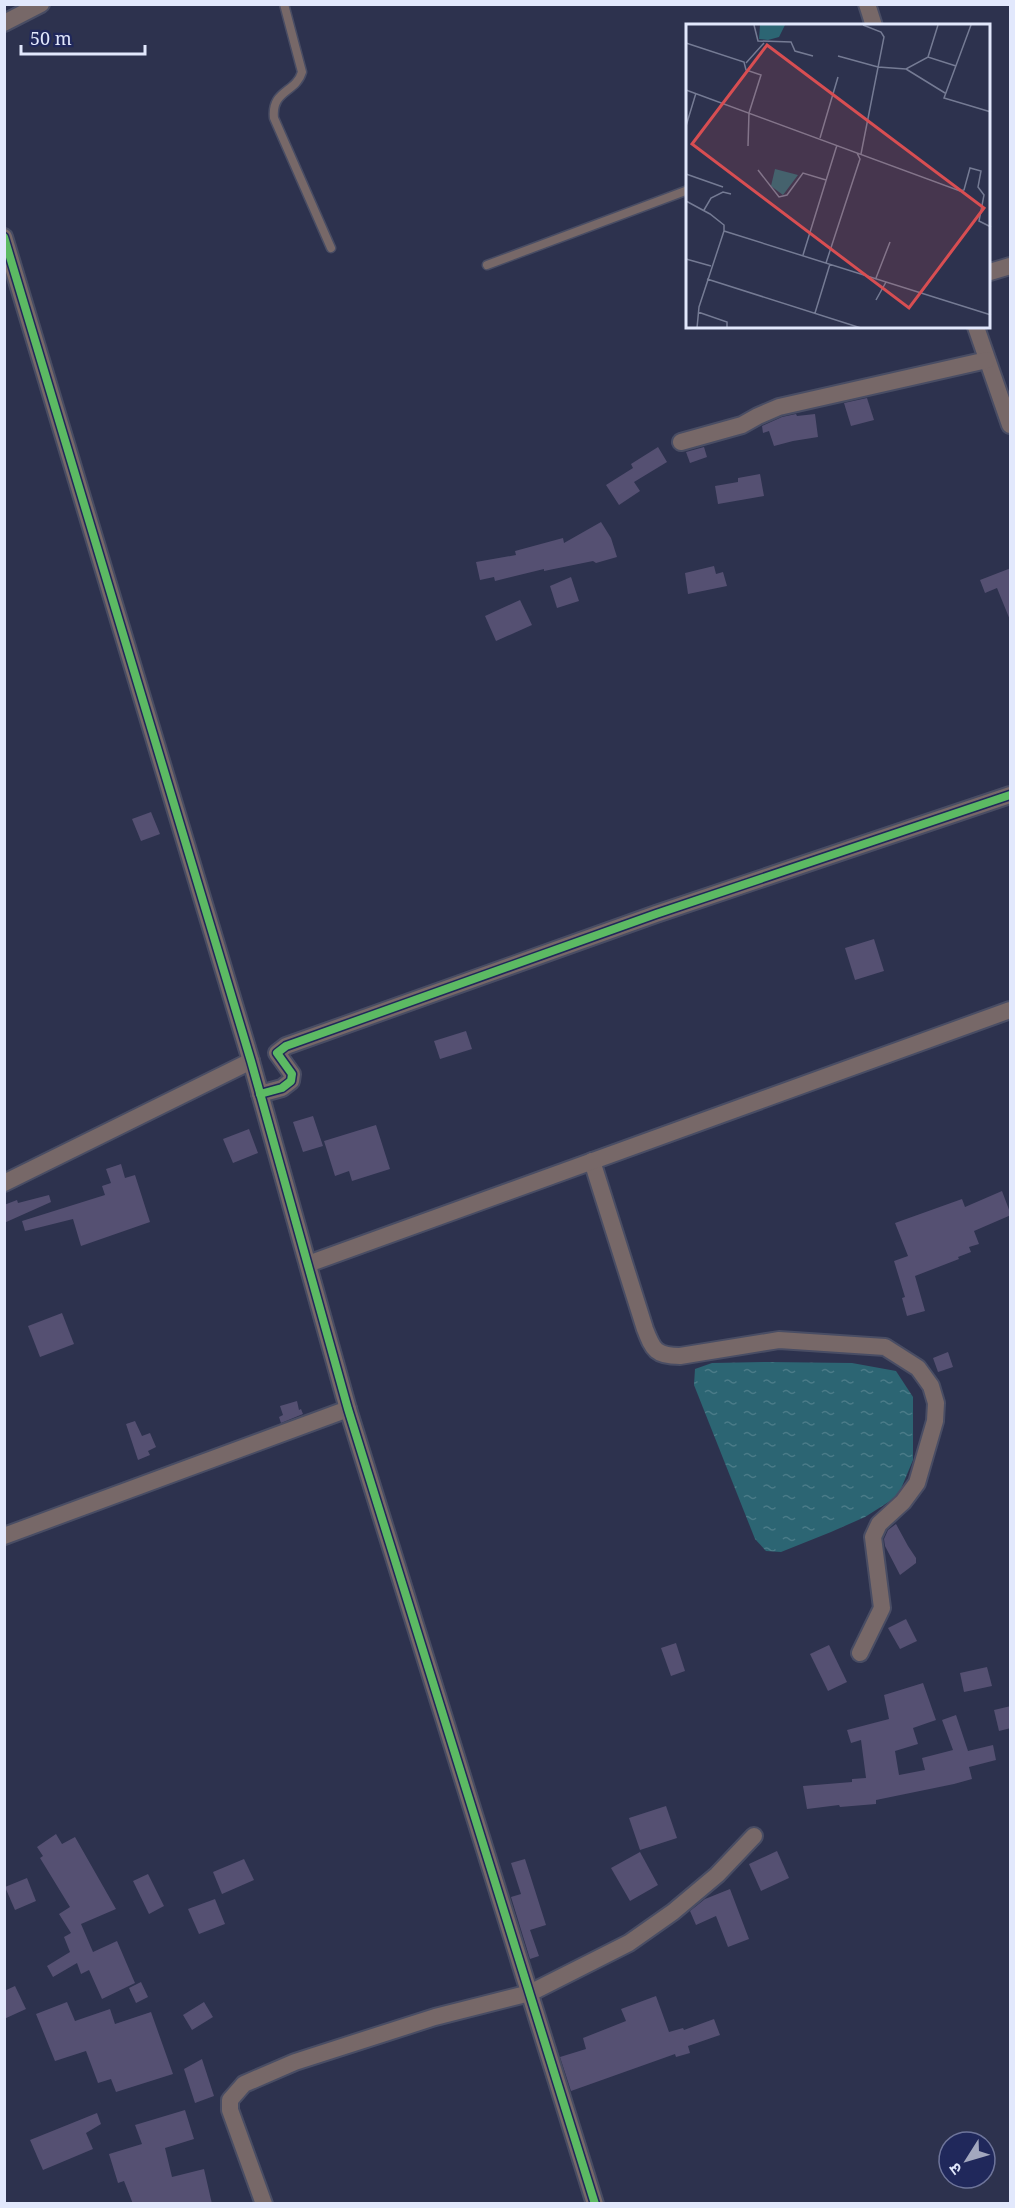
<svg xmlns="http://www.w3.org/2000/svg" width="1015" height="2208" viewBox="0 0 1015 2208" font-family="'Noto Serif','Noto Sans Devanagari',serif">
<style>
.water{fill:url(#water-ripples)}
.building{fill:#555072}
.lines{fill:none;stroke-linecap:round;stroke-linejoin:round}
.service-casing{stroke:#494d64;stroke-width:11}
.minor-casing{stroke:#494d64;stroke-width:20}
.service{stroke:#776868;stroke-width:8}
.minor{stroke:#776868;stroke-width:16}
.cycleway-casing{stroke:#20285b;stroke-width:11}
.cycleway{stroke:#5cba63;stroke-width:8}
.inset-road{fill:none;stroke:#757b94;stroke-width:1.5}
.view{fill:#d84e52;fill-opacity:0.15;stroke:#d84e52;stroke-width:3}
.inset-edge{fill:none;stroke:#e2e8fc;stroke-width:3}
</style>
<defs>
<pattern id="water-ripples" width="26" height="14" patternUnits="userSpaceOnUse" patternTransform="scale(1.5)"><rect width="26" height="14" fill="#2c6573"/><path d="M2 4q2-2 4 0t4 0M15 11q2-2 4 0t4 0" fill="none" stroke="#4a7b88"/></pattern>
</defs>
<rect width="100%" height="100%" fill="#2d324e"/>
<path class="water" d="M768,1362L852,1363L896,1371L913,1397V1460L898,1496L865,1517L831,1532L781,1552L766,1551L755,1539L694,1385L695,1369L712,1363Z"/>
<g class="building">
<path d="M867,398L874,420L851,426L844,403Z"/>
<path d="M796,414L797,416L815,414L818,437L793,441L774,446L769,431L763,433L762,426L782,417Z"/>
<path d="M658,447L667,462L634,482L640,491L619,505L606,485L633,468L631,464Z"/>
<path d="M704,447L707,457L690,463L686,452Z"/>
<path d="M760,474L764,496L718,504L715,486L738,482V478Z"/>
<path d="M601,522L611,538L617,557L596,563L593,561L544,571V569L495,581L494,577L480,580L476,562L516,555L515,551L563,538L564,543Z"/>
<path d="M714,566L716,574L723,572L727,586L688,594L685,573Z"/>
<path d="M1011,568V620H1010L997,588L985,593L980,580Z"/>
<path d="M571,577L579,601L557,608L550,586Z"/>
<path d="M520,600L532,625L496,641L485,616Z"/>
<path d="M151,812L160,834L141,841L132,819Z"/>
<path d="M874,939L884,971L855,980L845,948Z"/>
<path d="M466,1031L472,1049L440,1059L434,1041Z"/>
<path d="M313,1116L323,1146L303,1152L293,1122Z"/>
<path d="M376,1125L390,1169L352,1181L349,1171L335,1176L324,1141Z"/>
<path d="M249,1129L258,1153L233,1163L223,1139Z"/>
<path d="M121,1164L125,1178L135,1175L150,1222L81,1246L73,1219L25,1231L22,1221L105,1195L102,1186L111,1183L106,1169Z"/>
<path d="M1002,1191L1011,1215L974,1231L979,1244L969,1247L971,1252L958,1257L959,1259L915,1276L925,1311L907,1316L902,1298L905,1297L894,1261L908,1256L895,1223L962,1199L965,1207Z"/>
<path d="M49,1195L51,1202L4,1223V1205L17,1200L18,1203Z"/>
<path d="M62,1313L74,1344L40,1357L28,1326Z"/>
<path d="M948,1352L953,1367L938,1372L933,1358Z"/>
<path d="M297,1401L299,1410L301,1409L303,1414L281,1423L279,1417L283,1415L280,1406Z"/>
<path d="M135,1421L142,1436L150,1433L156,1447L148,1451L150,1455L138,1460L126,1424Z"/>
<path d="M896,1524L908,1546L916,1558V1563L900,1575L885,1546L884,1539L888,1530Z"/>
<path d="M906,1619L917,1641L900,1649L888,1628Z"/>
<path d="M676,1643L685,1671L671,1676L661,1648Z"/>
<path d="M829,1645L847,1682L828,1691L810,1654Z"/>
<path d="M987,1667L992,1686L964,1692L960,1673Z"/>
<path d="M923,1683L936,1720L913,1728L918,1744L895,1751L899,1775L925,1770L922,1758L953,1750L942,1720L956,1715L968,1751L993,1745L996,1760L969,1767L972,1779L954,1784L876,1800V1804L840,1807L839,1805L807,1809L803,1786L852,1782V1779L866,1778L861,1740L851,1743L847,1730L889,1719L884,1695Z"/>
<path d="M1011,1706V1728L999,1731L994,1710Z"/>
<path d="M666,1806L677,1838L640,1850L629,1818Z"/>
<path d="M56,1834L62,1844L75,1837L116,1909L81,1924L93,1952L117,1941L135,1983L102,1999L89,1970L81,1974L77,1963L53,1977L47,1966L70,1952L64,1937L71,1933L59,1914L70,1907L40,1858L43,1856L37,1847Z"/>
<path d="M777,1851L789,1878L761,1891L749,1864Z"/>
<path d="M640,1852L658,1885L630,1901L611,1868Z"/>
<path d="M244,1859L254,1880L222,1894L213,1872Z"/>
<path d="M525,1859L546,1925L530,1930L539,1956L530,1959L511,1897L521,1894L511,1863Z"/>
<path d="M148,1874L164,1906L149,1914L133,1881Z"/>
<path d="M27,1878L36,1901L15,1910L5,1887Z"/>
<path d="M730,1889L749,1939L728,1947L716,1916L696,1925L690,1911L705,1899Z"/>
<path d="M215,1899L225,1924L199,1934L188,1909Z"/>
<path d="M141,1982L148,1997L136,2003L129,1988Z"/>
<path d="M15,1986L26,2009L4,2019V1991Z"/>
<path d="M656,1996L669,2032L683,2028L684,2030L714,2019L720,2035L688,2046L690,2053L676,2057L675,2054L571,2091L560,2057L586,2049L583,2038L626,2021L621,2009Z"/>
<path d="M67,2002L75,2021L110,2009L115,2024L151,2012L173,2074L116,2092L111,2079L98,2083L86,2051L55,2061L36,2014Z"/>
<path d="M204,2002L213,2017L192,2030L183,2015Z"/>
<path d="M202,2059L214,2096L195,2103L184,2069Z"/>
<path d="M185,2110L194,2139L165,2148L172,2177L204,2169L212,2204H133L124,2181L118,2183L109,2154L142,2144L135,2125Z"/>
<path d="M97,2113L101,2124L86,2133L93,2149L43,2170L30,2140Z"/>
</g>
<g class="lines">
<g class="service-casing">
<g id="service">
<path d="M284,4L302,72C296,93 271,90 274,118L331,248"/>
<path d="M487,265L688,190"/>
</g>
</g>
<g class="minor-casing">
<g id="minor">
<path d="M867,4L874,26"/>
<path d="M4,23L41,4"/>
<path d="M4,237L251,1061L348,1409L595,2204"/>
<path d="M990,272L1010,266"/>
<path d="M976,327L1010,425"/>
<path d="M681,442L742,425L758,416L779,407L987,360"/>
<path d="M260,1094L282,1088L291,1081L292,1074L277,1053L286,1046L656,914L1010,795"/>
<path d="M592,1161L645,1329C653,1350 656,1356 680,1356L779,1340L885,1347L918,1368L931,1386L936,1403L935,1421L917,1483L903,1502L879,1524L873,1537L882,1608L860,1653"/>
<path d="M4,1183L251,1061"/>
<path d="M308,1264L1010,1010"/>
<path d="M4,1536L348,1409"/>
<path d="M264,2204L230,2110V2100L244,2084L295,2062L435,2017L530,1993L629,1943L673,1912L717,1875L754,1836"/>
</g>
</g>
<use href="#service" class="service"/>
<use href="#minor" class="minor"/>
<g class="cycleway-casing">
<g id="cycleway">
<path d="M4,237L251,1061L348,1409L595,2204"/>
<path d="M260,1094L282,1088L291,1081L292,1074L277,1053L286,1046L656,914L1010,795"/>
</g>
</g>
<use href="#cycleway" class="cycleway"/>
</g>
<g transform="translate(686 24)">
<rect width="304" height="304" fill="#2d324e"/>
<path d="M74,1H99L93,13L82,16L73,15ZM89,145L112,151L97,171L85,162Z" fill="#2c6573"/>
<path class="inset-road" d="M68,1L72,17L105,18L109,27L127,32M285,1L258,74L305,88M0,19L58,38L60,46L75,51L63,89L62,122M152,32L192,43L220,45L242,33L270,42M242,33L252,1M60,39L78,19M220,45L259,69M0,66L274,167L278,166L284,144L295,147L292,163L298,171L293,197L305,203M0,102L10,69M134,114L152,53M175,130L198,13L195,8L177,1M72,146L93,173L101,171L117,149L140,156M0,150L37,163M0,177L24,190L38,201V207M18,186L25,174L37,168L45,170M117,231L151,121M0,235L25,242M140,239L174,135L171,129M190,254L204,218M21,255L175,304M190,276L200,258M12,288L41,298V304M129,289L144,240M11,304L13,283L38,207L305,291"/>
<path class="view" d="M81,21L298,184L223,284L6,120Z"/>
<rect width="304" height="304" class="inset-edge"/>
</g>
<rect width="1015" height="2208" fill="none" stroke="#e2e8fc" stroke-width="12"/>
<g transform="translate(967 2160) rotate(233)"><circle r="28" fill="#20285b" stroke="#6e759b" stroke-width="1.5"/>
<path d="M0-4.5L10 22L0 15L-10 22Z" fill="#a3a8bf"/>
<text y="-9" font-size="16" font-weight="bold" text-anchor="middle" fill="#e2e8fc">उ</text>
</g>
<path d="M21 45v9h124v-9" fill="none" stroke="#e2e8fc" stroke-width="3"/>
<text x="30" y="45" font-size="18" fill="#e2e8fc" stroke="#20285b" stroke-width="4.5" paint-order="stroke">50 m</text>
</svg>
